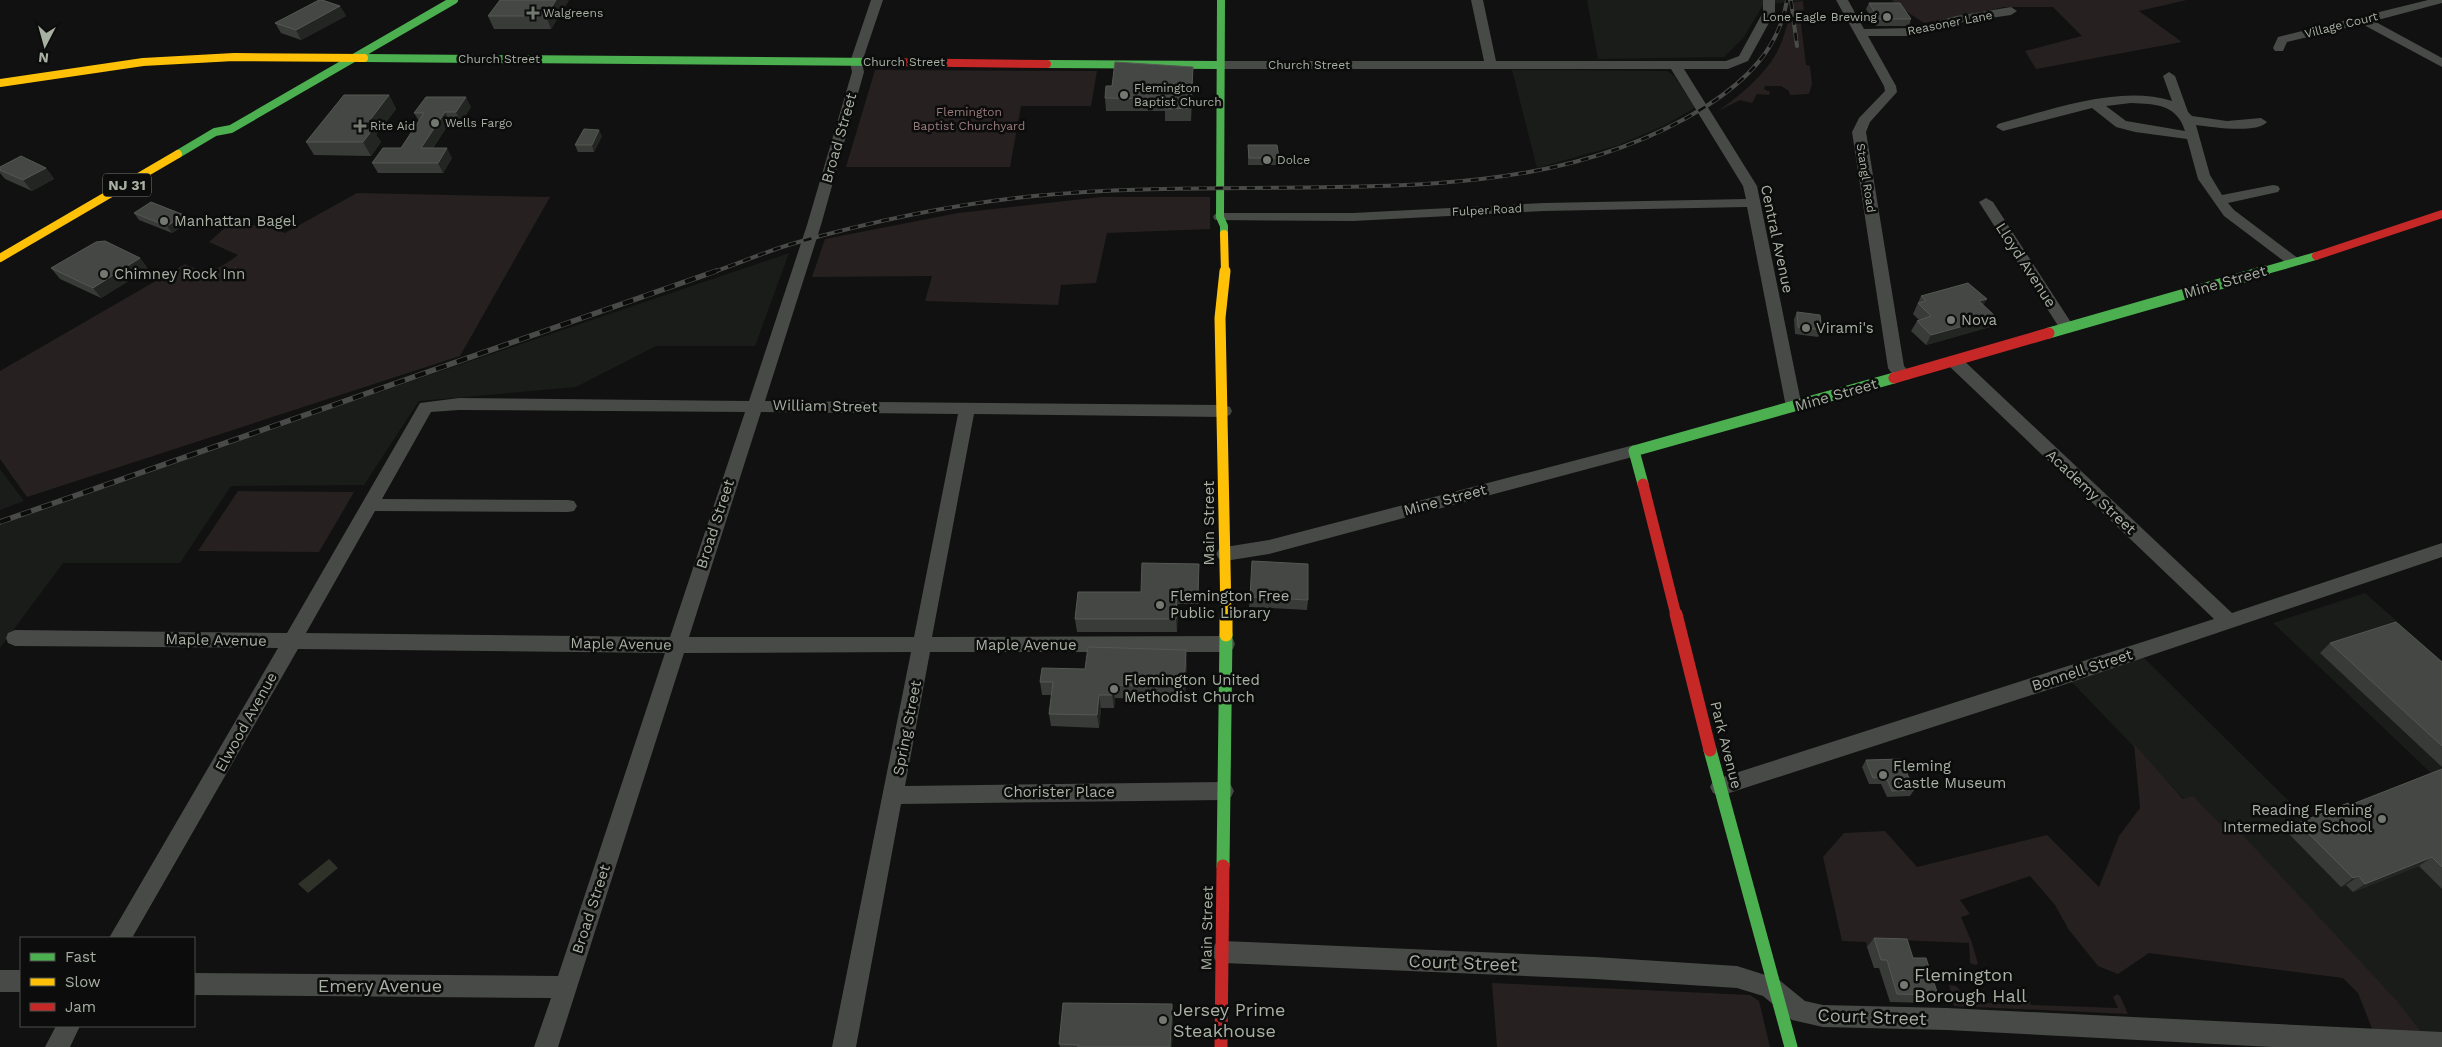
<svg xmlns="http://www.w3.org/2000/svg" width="2442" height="1047" viewBox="0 0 2442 1047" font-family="'Work Sans',sans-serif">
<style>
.built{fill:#1a1c1a}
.green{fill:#262120}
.water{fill:#2e3228}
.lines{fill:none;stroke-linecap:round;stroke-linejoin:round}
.street{fill:#474a46;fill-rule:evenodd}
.fast-far2{stroke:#4caf50;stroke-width:8}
.fast-far1{stroke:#4caf50;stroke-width:11}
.fast{stroke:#4caf50;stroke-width:13}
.slow-far2{stroke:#ffc107;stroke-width:8}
.slow-far1{stroke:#ffc107;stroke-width:11}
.slow{stroke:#ffc107;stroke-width:13}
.jam-far2{stroke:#c62828;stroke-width:8}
.jam-far1{stroke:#c62828;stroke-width:11}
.jam{stroke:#c62828;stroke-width:13}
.rail-far1-casing{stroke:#494b48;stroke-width:4}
.rail-casing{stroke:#494b48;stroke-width:5.5}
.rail-far1{stroke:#0b0c0b;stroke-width:2.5;stroke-dasharray:8;stroke-linecap:butt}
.rail{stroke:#0b0c0b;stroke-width:4;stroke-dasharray:11;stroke-linecap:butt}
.wall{fill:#383b37}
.shaded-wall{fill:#232523}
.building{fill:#444743;stroke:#545852}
.poi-dot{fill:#737870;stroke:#0b0c0b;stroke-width:2}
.labels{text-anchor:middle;stroke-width:5;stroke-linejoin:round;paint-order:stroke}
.far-poi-label{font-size:12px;fill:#a8b0a3;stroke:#0b0c0b;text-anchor:start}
.far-street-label{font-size:12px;fill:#a8b0a3;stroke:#0b0c0b}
.far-park-label{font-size:12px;fill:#9a7b7c;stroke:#0b0c0b}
.shield{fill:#0b0c0b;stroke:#797f75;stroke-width:1}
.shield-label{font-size:14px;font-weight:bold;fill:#a8b0a3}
.street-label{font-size:15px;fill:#a8b0a3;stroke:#0b0c0b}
.poi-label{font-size:15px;fill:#a8b0a3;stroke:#0b0c0b;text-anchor:start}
.near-street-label{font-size:18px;fill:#a8b0a3;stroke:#0b0c0b}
.near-poi-label{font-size:18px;fill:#a8b0a3;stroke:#0b0c0b;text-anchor:start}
</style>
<rect width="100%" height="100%" fill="#101110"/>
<g class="built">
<path d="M1587,0H1806L1763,5L1744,37L1724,57L1598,59Z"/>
<path d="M1512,70L1667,71L1674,76L1695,108L1663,126L1619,145L1537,168Z"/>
<path d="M789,253L755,346H656L576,387L419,401L364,485L231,486L180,563H63L0,648V521Z"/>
<path d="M0,469L24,501L0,510Z"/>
<path d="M2365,593L2442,661V1039L2407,1042L2184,799L2066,676L2138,652L2311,823L2434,776L2273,623Z"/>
</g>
<g class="green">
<path d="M1892,0H2187L2139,11L2182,42L2036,69L2025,51L2082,36L2053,7H2005L1924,23L1895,4Z"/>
<path d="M1803,1L1804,15L1800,16L1806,65L1810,66L1812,84L1809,94L1790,95L1789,91L1781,86H1765L1764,89L1770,92L1769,95L1757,94L1752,103L1740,100L1718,111C1740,95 1762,78 1776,54C1785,38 1788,19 1794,2Z"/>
<path d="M875,70L1097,71L1091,106H1021L1010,167H846Z"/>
<path d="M357,193L550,197L460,356L27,497L0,459V371L185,264C209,276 219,269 238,255L209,242L226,227L262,225L285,233Z"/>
<path d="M1101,197H1210V229L1107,233L1096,283L1061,285L1058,305L925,301L932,276L812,277L825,239L958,213Z"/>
<path d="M238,491L354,492L319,552L198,551Z"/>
<path d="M2134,744L2183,799L2193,796L2225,829H2237L2397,1001L2427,1040L2377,1041L2358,993L2343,978L2149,953L2118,974L2098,966L2069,930L2055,905L2030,876L1960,900L1970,914L1961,917L1972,943L1978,964L1975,965L1970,963L1969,943L1898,940L1900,948L1867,947L1866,942L1842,941L1823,857L1844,833L1885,831L1917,867L2047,835L2099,887L2119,836L2140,808Z"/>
<path d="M1492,983L1750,995L1759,1001L1770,1047H1497Z"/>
<path d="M1949,985L1956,986L1971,1002L2020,1005L2015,987L2020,986L2025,990L2031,1005L2118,1008L2113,997L2117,994L2120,996L2128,1014L1954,1006Z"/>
</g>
<path class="water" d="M329,859L338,868L308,893L298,884Z"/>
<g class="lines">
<g class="street">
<path d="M871,0H883L862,62L864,72L821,225L765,401L1224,405L1230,407L1232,411L1230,415L1224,417L974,414L932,637L1226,636L1233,639L1235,644L1233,649L1226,652H930L905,786L1224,782L1231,785L1234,791L1231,797L1224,800L901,804L856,1047H832L911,652L684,653L558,1047H534L551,998L194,995V973L558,976L665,653L298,649L132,938H109L278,648L15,646L8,643L6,638L8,633L15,630L287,633L420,403L459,398L749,401L807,225L852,72L850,62ZM459,410L745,412L670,637L306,633L375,511L568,512L574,511L577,506L574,501L568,500L382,499L431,412ZM761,412L958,414L914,637H689Z"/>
<path d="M1471,0H1483L1496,61H1726L1739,56L1763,12V0H1775V12L1748,61L1728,69H1684L1757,186L1802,407L1800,411H1788L1786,407L1747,207L1544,211L1353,221L1215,220L1213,217L1215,214L1220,213H1353L1544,203L1746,199L1743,186L1671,69H1220L1214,65L1220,61H1484Z"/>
<path d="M1836,0H1848L1864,29L1912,28L1956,16L2011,7L2017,11L2011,15L1957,23L1912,36H1868L1896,86L1897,92L1870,122L1866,132L1904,366L1912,375L1910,379C1900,382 1893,376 1888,368L1852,132L1859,118L1885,91L1884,86Z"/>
<path d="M2428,0H2442V3L2374,21L2442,58V67L2362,24L2287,42L2283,51H2275L2273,48L2278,37Z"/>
<path d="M2169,72L2175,76L2188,112L2192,116L2227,121L2261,118L2267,122C2257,134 2211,127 2196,125L2210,175L2222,195L2273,185L2278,186L2280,189L2278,192L2228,203L2234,210L2299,259L2301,262L2299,265H2289L2224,216L2198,179L2187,139L2135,132L2116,127L2092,108L2003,131L1996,127L1998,124C2050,110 2120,84 2172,101L2163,76ZM2131,103C2155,104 2177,104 2185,131L2126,121L2106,106Z"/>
<path d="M1986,198L1993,202L2072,324L2075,328L2072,332H2062L1979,202Z"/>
<path d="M1954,356L1960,357L2232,613L2442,543V557L2066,684L1720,796L1713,793L1710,787L1713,781L1720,778L2214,619L1948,365L1946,361L1948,357Z"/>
<path d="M1634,445L1640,447L1642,451L1640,455L1269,554L1225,561L1219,559L1216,554L1219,549L1225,547L1269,540Z"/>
<path d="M1223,941L1595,957L1737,966L1778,979L1805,1001L1823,1005L1947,1008L2442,1032V1047H2272L1947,1030L1823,1027L1792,1020L1763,996L1737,988L1595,979L1223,963L1215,960L1212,952L1215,944Z"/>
<rect x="0" y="970" width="21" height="22"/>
<path d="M56,1026H80L70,1047H45Z"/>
</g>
<g class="fast-far2">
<path d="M1221,0L1220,217L1224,226V234"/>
<path d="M364,58L879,62"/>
<path d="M1047,64L1220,65"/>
<path d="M178,154L215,132L231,129L454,0"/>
<path d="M2260,272L2316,256"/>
</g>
<g class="fast-far1">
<path d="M2049,333L2265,271"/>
<path d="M1643,484L1634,451L1894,378"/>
</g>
<g class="fast">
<path d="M1710,750L1791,1047"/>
<path d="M1223,866L1226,635"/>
</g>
<g class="slow-far2">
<path d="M0,83L143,62L234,57L364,58"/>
<path d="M1224,234L1225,272"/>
<path d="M0,258L178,154"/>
</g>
<path class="slow-far1" d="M1225,271L1220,318L1226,615"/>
<path class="slow" d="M1226,614V635"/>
<g class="jam-far2">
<path d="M879,62L1047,64"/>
<path d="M2316,256L2442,214"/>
</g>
<g class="jam-far1">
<path d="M1894,378L2049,333"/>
<path d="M1643,484L1676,615"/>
</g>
<g class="jam">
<path d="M1676,614L1710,750"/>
<path d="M1221,1047L1223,866"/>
</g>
<g class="rail-far1-casing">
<g id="rail-far1">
<path d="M1791,1L1797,46"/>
<path d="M713,272C740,263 767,251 795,243C873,221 954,204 1034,196C1134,186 1235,189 1336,187C1465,185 1592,177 1705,107C1746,81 1779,49 1787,0"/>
</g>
</g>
<g class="rail-casing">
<path id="rail" d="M0,522L716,271"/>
</g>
<use href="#rail-far1" class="rail-far1"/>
<use href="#rail" class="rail"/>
</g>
<g class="wall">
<path d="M569,0L551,29H494L488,16Z"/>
<path d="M1869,3L1911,19L1909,26H1876L1866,9Z"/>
<path d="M340,6L346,16L301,40L281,33L275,23Z"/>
<path d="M1193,79L1191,121H1165V111H1106L1105,98L1112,86Z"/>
<path d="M389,95L396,109L376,135L381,142L371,156L314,155L306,142Z"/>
<path d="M471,107L461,122H450L433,148L452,158L443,173H378L372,163L401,148L419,121L414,113Z"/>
<path d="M602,136L594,152H578L575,145Z"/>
<path d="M1248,145L1279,158V165H1248Z"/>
<path d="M0,167L46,168L54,179L32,191L5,179L0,173Z"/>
<path d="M134,213L184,215L189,222L172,233L139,220Z"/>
<path d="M140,258L148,269L101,298L60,279L51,268Z"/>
<path d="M1921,296L1983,305L1990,327L1926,345L1911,331L1917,321L1919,320L1913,314Z"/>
<path d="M1797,312L1822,330L1818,337L1795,334L1794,319Z"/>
<path d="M1199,564V604H1178L1177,632H1077L1075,619L1141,592Z"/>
<path d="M1250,597L1308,600L1307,610L1249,607Z"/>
<path d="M2330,643L2442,662V767L2320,653Z"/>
<path d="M1187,663L1185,700L1115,698L1114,708H1101L1099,728L1051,726L1049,714L1052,695H1042L1040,682L1085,669Z"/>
<path d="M1866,760L1914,790L1910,796L1887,797L1881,784H1869L1862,767Z"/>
<path d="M2442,769V889L2419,866L2353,892L2346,885L2341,887L2287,832L2298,823L2350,805Z"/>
<path d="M1874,938L1913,958L1938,995L1930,1003L1890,1002L1879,968H1874L1867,947Z"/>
<path d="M1172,1004L1173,1014L1172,1047H1060L1059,1044Z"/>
</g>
<g class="shaded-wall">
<path d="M556,0H569L551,29L546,16Z"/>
<path d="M340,6L346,16L301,40L296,30Z"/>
<path d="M1193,67V79L1191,121V108Z"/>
<path d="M389,95L396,109L376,135L381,142L371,156L363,142V129Z"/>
<path d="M466,97L471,107L461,122L456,112Z"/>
<path d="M445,112L450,122L426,158L421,148Z"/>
<path d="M599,130L602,136L594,152L592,145Z"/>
<path d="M447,148L452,158L443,173L438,163Z"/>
<path d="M46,168L54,179L32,191L23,180Z"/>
<path d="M184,215L189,222L172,233L167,226Z"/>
<path d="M140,258L148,269L101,298L93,288Z"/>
<path d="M1987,299L1981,310L1979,301Z"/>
<path d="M1996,317L1990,327L1926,345L1931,335Z"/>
<path d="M1177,591L1178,604L1177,632L1176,619Z"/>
<path d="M1186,650L1187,663L1185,700L1184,687Z"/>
<path d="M1113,685L1115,698L1114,708L1112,695Z"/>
<path d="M1099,695L1101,708L1099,728L1097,715Z"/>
<path d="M2432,857L2419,866L2353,892L2365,884Z"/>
<path d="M2359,876L2346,885L2341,887L2353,878Z"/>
<path d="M1172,1004L1173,1014L1172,1047H1170Z"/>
</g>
<g class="building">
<path d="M319,0H322L340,6L296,30L275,23Z"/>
<path d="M500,0H556L546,16H488Z"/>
<path d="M1869,3H1900L1911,19H1879Z"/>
<path d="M1115,62L1193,67L1191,108L1165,109V99L1105,98L1106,86H1112Z"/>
<path d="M344,95H389L363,129H373L363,142H306Z"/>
<path d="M426,97H466L456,112H445L421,148H447L438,163H372L383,148H401L424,113H414Z"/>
<path d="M584,129L599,130L592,145H575Z"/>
<path d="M1248,145H1277L1279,158H1249Z"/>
<path d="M21,156L46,168L23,180L0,170V167Z"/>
<path d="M151,202L184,215L167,226L134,213Z"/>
<path d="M105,241L140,258L93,288L51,268L96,242Z"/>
<path d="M1968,283L1987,299L1979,301L1996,317L1931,335L1917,321L1931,316L1918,303L1926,301L1921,296Z"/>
<path d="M1797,312L1820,315L1822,330L1798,327Z"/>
<path d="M1252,561L1308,564V600L1250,597Z"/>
<path d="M1142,563L1199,564L1198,591H1177L1176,619H1075L1078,592H1141Z"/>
<path d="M2396,622L2442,662V746L2330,643Z"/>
<path d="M1088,647L1186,650L1184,687L1113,685L1112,695H1099L1097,715L1049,714L1053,682H1040L1042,668L1085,669Z"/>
<path d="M1901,759L1914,790L1892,791L1886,777L1873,778L1866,760Z"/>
<path d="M2442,769V867L2432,857L2365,884L2359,876L2353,878L2298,823L2348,803L2350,805Z"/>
<path d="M1874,938L1907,939L1913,958H1926L1938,995L1897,994L1887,960H1881Z"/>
<path d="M1063,1003L1172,1004L1170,1047H1078L1079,1045L1059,1044Z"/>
</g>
<g class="poi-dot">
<path d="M530.5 5.5h5v5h5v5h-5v5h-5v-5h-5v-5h5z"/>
<circle cx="1887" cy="17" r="5"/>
<circle cx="1124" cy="95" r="5"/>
<circle cx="435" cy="123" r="5"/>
<path d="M357.5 118.5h5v5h5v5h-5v5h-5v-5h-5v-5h5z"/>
<circle cx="1267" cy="160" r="5"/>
<circle cx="164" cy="221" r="5"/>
<circle cx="104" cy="274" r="5"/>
<circle cx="1951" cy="320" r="5"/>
<circle cx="1806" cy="328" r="5"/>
<circle cx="1160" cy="605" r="5"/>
<circle cx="1114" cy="689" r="5"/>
<circle cx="1883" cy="775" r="5"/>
<circle cx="2382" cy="819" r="5"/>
<circle cx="1904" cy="985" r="5"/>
<circle cx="1163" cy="1020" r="5"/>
</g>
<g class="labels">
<g class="far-poi-label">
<text x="543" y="17">Walgreens</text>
<text x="1877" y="21" text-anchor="end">Lone Eagle Brewing</text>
<text x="1134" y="92">Flemington<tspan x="1134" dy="14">Baptist Church</tspan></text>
<text x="445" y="127">Wells Fargo</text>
<text x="370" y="130">Rite Aid</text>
<text x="1277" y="164">Dolce</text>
</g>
<g class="far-street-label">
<text transform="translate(1950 23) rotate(-11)" y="4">Reasoner Lane</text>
<text transform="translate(2341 25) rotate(-14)" y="4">Village Court</text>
<text x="499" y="63">Church Street</text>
<text x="904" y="66">Church Street</text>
<text x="1309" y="69">Church Street</text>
<text transform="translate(1866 178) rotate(81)" y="4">Stangl Road</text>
<text transform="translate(1487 210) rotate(-3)" y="4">Fulper Road</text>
</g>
<g class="far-park-label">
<text x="969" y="116">Flemington<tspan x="969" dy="14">Baptist Churchyard</tspan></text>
</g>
<rect class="shield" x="103" y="173.5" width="48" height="23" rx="4"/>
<g class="shield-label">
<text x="127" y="190">NJ 31</text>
</g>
<g class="street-label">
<text transform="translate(839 138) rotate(-74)" y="5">Broad Street</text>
<text transform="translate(1777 239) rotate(78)" y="5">Central Avenue</text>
<text transform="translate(2026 265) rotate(57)" y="5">Lloyd Avenue</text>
<text transform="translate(2225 282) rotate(-16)" y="5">Mine Street</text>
<text transform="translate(1836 395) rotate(-16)" y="5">Mine Street</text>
<text transform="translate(825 406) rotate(1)" y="5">William Street</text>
<text transform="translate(2091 492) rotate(43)" y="5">Academy Street</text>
<text transform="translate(1445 500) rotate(-15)" y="5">Mine Street</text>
<text transform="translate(1209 523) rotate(-90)" y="5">Main Street</text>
<text transform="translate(715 524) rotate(-72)" y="5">Broad Street</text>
<text transform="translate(216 640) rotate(1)" y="5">Maple Avenue</text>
<text transform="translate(621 644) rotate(1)" y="5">Maple Avenue</text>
<text x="1026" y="650">Maple Avenue</text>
<text transform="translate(2082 670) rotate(-18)" y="5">Bonnell Street</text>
<text transform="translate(246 722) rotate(-61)" y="5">Elwood Avenue</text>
<text transform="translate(907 728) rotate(-79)" y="5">Spring Street</text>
<text transform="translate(1726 745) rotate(76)" y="5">Park Avenue</text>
<text x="1059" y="797">Chorister Place</text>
<text transform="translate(591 909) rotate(-72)" y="5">Broad Street</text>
<text transform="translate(1207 928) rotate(-89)" y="5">Main Street</text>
</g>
<g class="poi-label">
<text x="174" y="226">Manhattan Bagel</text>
<text x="114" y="279">Chimney Rock Inn</text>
<text x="1961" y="325">Nova</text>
<text x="1816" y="333">Virami's</text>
<text x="1170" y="601">Flemington Free<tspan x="1170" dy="17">Public Library</tspan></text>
<text x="1124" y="685">Flemington United<tspan x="1124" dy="17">Methodist Church</tspan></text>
<text x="1893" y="771">Fleming<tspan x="1893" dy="17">Castle Museum</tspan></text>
<text x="2372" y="815" text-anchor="end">Reading Fleming<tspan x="2372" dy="17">Intermediate School</tspan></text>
</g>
<g class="near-street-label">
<text transform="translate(1463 963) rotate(2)" y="6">Court Street</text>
<text x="380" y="992">Emery Avenue</text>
<text transform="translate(1872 1017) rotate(2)" y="6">Court Street</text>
</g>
<g class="near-poi-label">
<text x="1914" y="981">Flemington<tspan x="1914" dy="21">Borough Hall</tspan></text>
<text x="1173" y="1016">Jersey Prime<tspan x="1173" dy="21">Steakhouse</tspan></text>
</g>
</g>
<rect x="20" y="937" width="175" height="90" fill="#0b0c0b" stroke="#4a4e48"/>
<rect x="30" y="953" width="25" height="8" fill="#4caf50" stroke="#4a4e48"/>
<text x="65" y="962" font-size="15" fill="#a8b0a3">Fast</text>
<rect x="30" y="978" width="25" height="8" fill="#ffc107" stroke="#4a4e48"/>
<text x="65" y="987" font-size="15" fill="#a8b0a3">Slow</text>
<rect x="30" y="1003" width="25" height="8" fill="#c62828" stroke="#4a4e48"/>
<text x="65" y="1012" font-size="15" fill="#a8b0a3">Jam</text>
<g transform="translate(45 45) rotate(186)" stroke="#0b0c0b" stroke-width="4" paint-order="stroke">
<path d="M0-4L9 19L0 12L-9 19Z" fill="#a8b0a3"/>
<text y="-8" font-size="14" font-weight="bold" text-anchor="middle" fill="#a8b0a3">N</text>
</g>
</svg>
